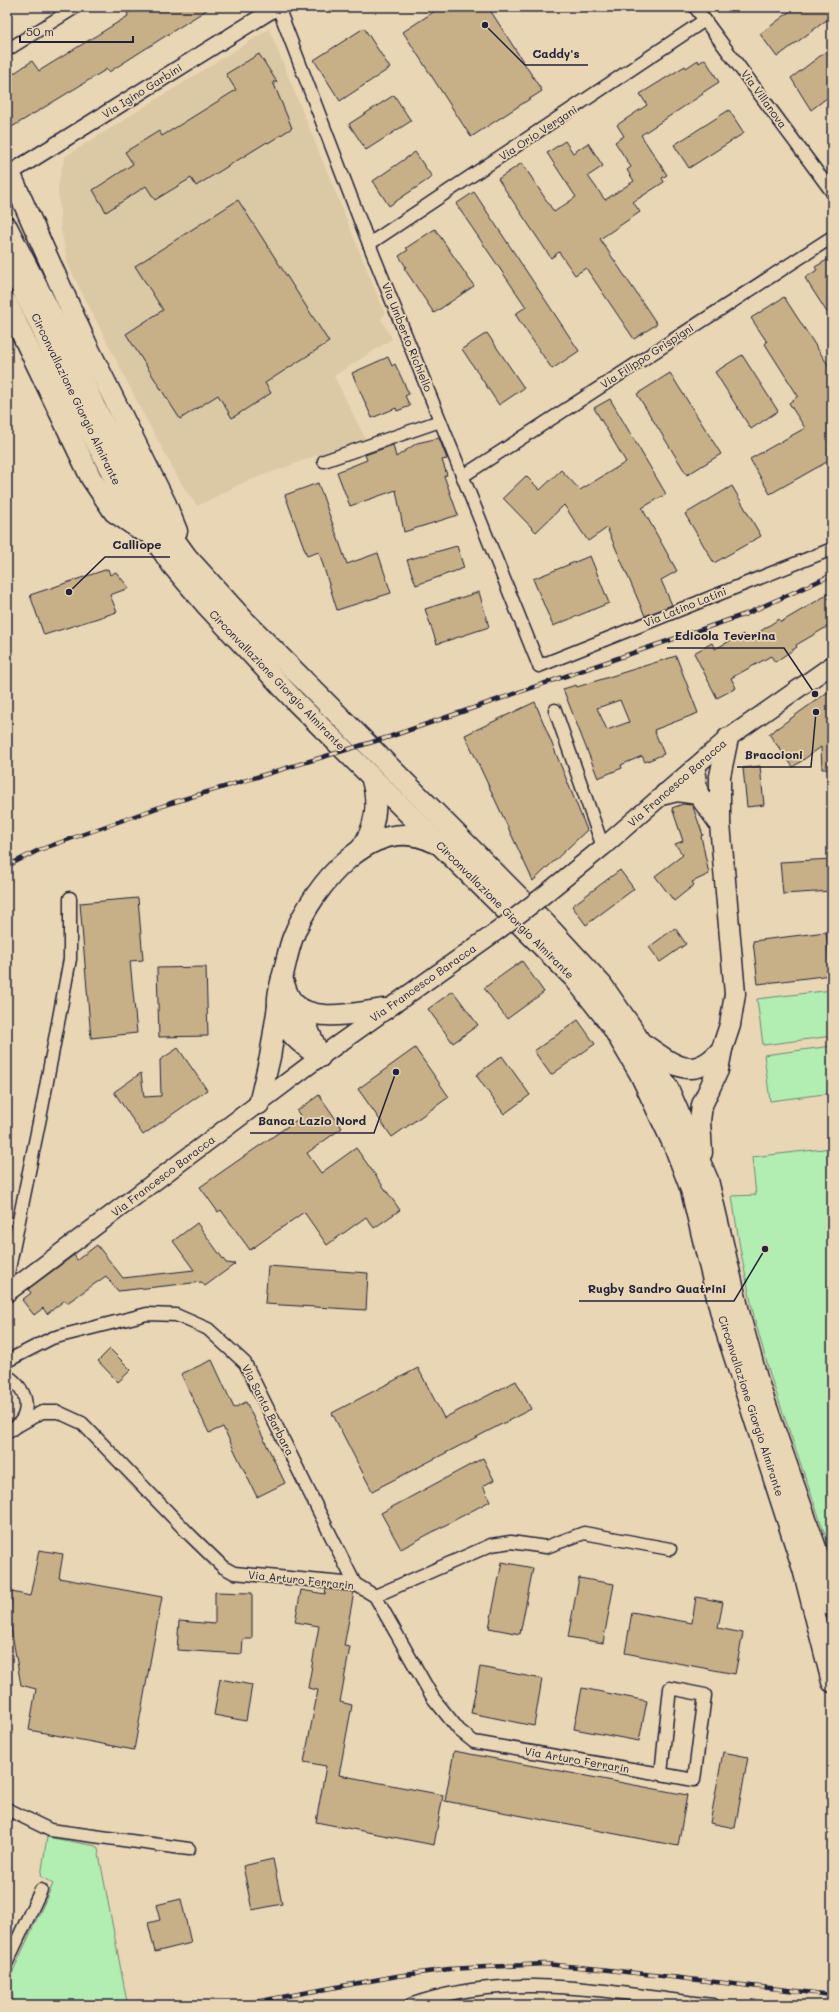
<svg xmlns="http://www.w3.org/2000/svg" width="839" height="2012" viewBox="0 0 839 2012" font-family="Mali,sans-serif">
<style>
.built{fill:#dbc8a5}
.green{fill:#b2edb1;stroke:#6a8876}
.building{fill:#c7b088;stroke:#22223b;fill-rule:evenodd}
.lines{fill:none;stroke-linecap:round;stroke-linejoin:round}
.minor-casing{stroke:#22223b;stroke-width:15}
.tertiary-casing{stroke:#22223b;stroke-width:18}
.secondary-casing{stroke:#22223b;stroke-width:20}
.trunk-casing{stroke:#22223b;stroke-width:23}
.minor{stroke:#e9d6b4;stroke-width:12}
.tertiary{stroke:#e9d6b4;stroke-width:15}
.secondary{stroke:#e9d6b4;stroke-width:17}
.trunk{stroke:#e9d6b4;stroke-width:20}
.rail-casing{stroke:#22223b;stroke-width:4.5}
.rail{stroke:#e9d6b4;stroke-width:3;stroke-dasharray:9;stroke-linecap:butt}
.secondary-bridge-casing{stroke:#22223b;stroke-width:20;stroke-linecap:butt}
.secondary-bridge{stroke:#e9d6b4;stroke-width:17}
.labels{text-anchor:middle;stroke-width:3.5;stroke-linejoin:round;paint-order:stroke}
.street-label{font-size:11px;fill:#22223b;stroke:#e9d6b4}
.leader{fill:none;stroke:#22223b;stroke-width:1.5}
.callout-dot{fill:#22223b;stroke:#e9d6b4;stroke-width:1.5}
.callout-label{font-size:12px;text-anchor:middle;font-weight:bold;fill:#22223b;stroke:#e9d6b4;stroke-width:3.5;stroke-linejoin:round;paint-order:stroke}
</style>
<rect width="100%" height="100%" fill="#e9d6b4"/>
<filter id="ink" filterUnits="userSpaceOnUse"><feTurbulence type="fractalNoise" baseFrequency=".025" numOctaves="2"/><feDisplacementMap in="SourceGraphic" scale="8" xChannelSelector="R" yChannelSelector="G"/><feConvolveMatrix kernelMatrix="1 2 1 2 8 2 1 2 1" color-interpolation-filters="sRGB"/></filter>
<g filter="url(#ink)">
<path class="built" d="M269,29L385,314L381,319L392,339L334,376L365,438L242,483L197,506L181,483L144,415L68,265L61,228L58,188L62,167L66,156Z"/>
<g class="green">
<path d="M832,990V1036L763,1045L757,999Z"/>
<path d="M832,1046V1093L770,1101L764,1055Z"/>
<path d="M832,1148V1555L771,1378L754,1317L740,1248L732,1196L756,1195L752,1157Z"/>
<path d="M47,1837L91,1845L96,1846L98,1849L127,2002L111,2005H14L8,1974L12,1973L53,1884L41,1876Z"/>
</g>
<g class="building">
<path d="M137,7H211L109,72L107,69L7,130V78L32,61L39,71L128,16L127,14Z"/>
<path d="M441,7H488L542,91L471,137L403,32Z"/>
<path d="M796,7H832V16L777,57L760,34Z"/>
<path d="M364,28L390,68L340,101L314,60Z"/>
<path d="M832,47V94L811,110L791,78Z"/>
<path d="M259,54L277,82H273L292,128L268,143L267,142L196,186L191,178L155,200L146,186L106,212L93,190L133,164L125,152L159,131L162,136L236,90L226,74Z"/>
<path d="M705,59L719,82L702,93L703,94L641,135L667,175L662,178L664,182L633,202L640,212L600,239L657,324L634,339L586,268L575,275L559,252L551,258L498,179L522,163L554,212L576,197L547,153L565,141L573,153L588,143L603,166L588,176L605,200L634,181L627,170L631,167L615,142L624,136L617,125L647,105L640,94L685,66L686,68L698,60L699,63Z"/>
<path d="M394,95L411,121L366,150L349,124Z"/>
<path d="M729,110L744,133L689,168L674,145Z"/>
<path d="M415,152L432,177L389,206L373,181Z"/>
<path d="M474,192L579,351L552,369L515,314L526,307L456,204Z"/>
<path d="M238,200L329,342L265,383L271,393L232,418L218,395L180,419L126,334L163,310L135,266Z"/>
<path d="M435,229L474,286L434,313L404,268L406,267L399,256L408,250L406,248Z"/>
<path d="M832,257V320L805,278L817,270L815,267Z"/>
<path d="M784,297L832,371V459L770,494L750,459L805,428L789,403L798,396L765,344L767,342L751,318Z"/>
<path d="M487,333L524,388L499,405L462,349Z"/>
<path d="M742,355L778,411L751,429L715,372Z"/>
<path d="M388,357L392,366L395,364L409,394L405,396L410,406L397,411L396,408L372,418L352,373Z"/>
<path d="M670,373L721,454L687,475L637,394Z"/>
<path d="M610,399L666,494L642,508L677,571L661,580L672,605L645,616L607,528L588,541L564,505L536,532L503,498L526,476L540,490L561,470L580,490L626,462L594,408Z"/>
<path d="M439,438L447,459L442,460L447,475L444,476L458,515L404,532L396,490L350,506L337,472L367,460L365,455L393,445L396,457L417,443Z"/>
<path d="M318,483L347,564L378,553L391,593L337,610L319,552L307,556L285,495Z"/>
<path d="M732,486L761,536L714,563L685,514Z"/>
<path d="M457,546L464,568L416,585L407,560Z"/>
<path d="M590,556L609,603L553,626L533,579Z"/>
<path d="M108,569L110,575L116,572L129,588L110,595L117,612L44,635L30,595Z"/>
<path d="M479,592L489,627L437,644L425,609Z"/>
<path d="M832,592V624L796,645L797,647L775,662L771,656L731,678L736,688L717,698L694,653L712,643L715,649L743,634L747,640L779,619L781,622Z"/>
<path d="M676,656L698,713L654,730L664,754L645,762L642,756L621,765L622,768L598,778L563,689L576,685L577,687ZM620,700L629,722L607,730L597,708Z"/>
<path d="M832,689V769H822L821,747L793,767L769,734Z"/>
<path d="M535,702L587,830L533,881L465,735Z"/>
<path d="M760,766L764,805L747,807L743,768Z"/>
<path d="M683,804L692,805L693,807L703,835L701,836L709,874L692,882L694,885L674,901L655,876L683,855L675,844L683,841L672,808Z"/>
<path d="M832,859V891L783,894L780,862Z"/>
<path d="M620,870L634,889L586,925L572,906Z"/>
<path d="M138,898L143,960L130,961L137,1033L91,1038L80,903Z"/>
<path d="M675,928L686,944L660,962L649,947Z"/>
<path d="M826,932L831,975L758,984L753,941Z"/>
<path d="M522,961L544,992L507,1019L484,988Z"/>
<path d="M206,967L208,1036L159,1037L157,968Z"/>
<path d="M453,991L478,1025L453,1043L428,1009Z"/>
<path d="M578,1020L595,1044L551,1075L534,1051Z"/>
<path d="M178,1048L207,1090L143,1135L114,1092L141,1073L144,1097L161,1096L160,1060Z"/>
<path d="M415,1048L449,1097L392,1137L358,1089Z"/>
<path d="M502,1056L530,1095L504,1114L476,1075Z"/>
<path d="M319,1095L342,1128L307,1153L321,1173L356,1148L400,1210L374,1228L366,1217L327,1245L304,1212L250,1250L221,1210L218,1212L200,1187L301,1117L297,1111Z"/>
<path d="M197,1223L226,1263L235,1264L205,1286L202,1282L118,1291L106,1276L67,1303L65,1300L47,1314L43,1308L34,1315L22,1300L31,1293L28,1289L74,1255L77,1260L97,1245L123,1278L194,1270L173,1241Z"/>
<path d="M268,1266L368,1273L366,1310L265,1304Z"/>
<path d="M110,1349L131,1370L118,1382L98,1361Z"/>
<path d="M212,1360L234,1408L246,1402L285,1483L257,1497L223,1427L209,1433L181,1374Z"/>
<path d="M418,1368L444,1418L516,1381L531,1409L372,1491L332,1413Z"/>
<path d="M483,1458L494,1480L483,1486L490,1501L401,1549L381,1513Z"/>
<path d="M39,1550L63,1554L59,1578L162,1597L134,1750L29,1730L36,1689L21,1685L9,1617L12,1592L30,1596Z"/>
<path d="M502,1562L533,1568L520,1634L489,1628Z"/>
<path d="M579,1578L614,1584L603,1643L568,1637Z"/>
<path d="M326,1589L354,1592L344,1646L350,1647L340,1702L352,1705L339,1775L443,1795L434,1845L316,1822L326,1766L304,1762L318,1690L308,1688L319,1626L295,1622L301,1590L325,1594Z"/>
<path d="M215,1592L252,1593V1639H243L242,1654L177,1650L179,1621L215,1624Z"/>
<path d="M696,1597L723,1602L718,1628L743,1633L735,1674L625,1653L632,1612L692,1623Z"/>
<path d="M480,1667L542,1679L534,1726L471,1713Z"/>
<path d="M220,1679L252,1685L246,1721L214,1715Z"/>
<path d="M582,1688L647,1701L639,1741L574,1729Z"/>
<path d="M454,1751L687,1795L678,1846L445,1801Z"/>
<path d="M723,1752L748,1757L735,1828L710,1823Z"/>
<path d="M273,1859L282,1904L252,1910L243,1866Z"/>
<path d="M181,1899L191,1943L155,1952L148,1923L160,1920L156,1905Z"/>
</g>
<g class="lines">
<g class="minor-casing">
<g id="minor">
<path d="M278,7L369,244L539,666L832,549"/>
<path d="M695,7L832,192"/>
<path d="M7,50L76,7"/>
<path d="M369,244L705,20"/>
<path d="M324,461L440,421"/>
<path d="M463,476L832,237"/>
<path d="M555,710L603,847"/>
<path d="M7,1279L42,1108L70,959V898"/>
<path d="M7,1361L52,1338L147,1314L176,1315L208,1329L245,1363L355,1584"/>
<path d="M7,1376C30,1390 34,1419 7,1432"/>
<path d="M19,1425L42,1412H58L82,1423L190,1535L223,1567L234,1573L355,1584L375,1596L433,1698L459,1730L474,1742L661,1774L670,1688L705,1695L694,1780L661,1774"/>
<path d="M375,1596L491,1545L511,1542L546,1547L584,1533L670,1549"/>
<path d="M7,1809L50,1830L189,1849"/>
<path d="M7,1962L41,1890"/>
<path d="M410,2005C511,1969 610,1993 713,2005"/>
</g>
</g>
<g class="tertiary-casing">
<path id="tertiary" d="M7,175L277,7"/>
</g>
<g class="secondary-casing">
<g id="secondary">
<path d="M539,899L603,847L728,738L832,665"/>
<path d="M7,1293L320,1057L500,929"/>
</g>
</g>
<g class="trunk-casing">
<g id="trunk">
<path d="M10,173L86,343L166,504L177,531"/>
<path d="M7,227L61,333L95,407L127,466L151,507L187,557L244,620L546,924L602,985L630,1025L668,1088L708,1180L741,1320L758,1382L816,1548L832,1606"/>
<path d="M7,259L40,325L75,402L120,489L172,565L207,606L295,701L574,978L611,1025L640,1074L675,1148L691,1190L723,1322L803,1569L832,1682"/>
<path d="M7,303L91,478L114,512L142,531"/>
<path d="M696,768L694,770L698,794"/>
<path d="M665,794L677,791L698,794L720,824"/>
<path d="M361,849C376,827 379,805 372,780"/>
<path d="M282,978C285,986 287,995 292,1001C311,1025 359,1012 385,1009"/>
<path d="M299,1008L320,1057"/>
<path d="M645,1045C674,1065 693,1083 722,1049"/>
<path d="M320,1057C300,1044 282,1030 278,1004C277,995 280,987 282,978C286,964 288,950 293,937C313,886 374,810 435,843"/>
<path d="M259,1104L270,1057L278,1006"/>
<path d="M702,1153L700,1121L702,1105L718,1070L722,1049L730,1025L735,994L720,824V776L728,738"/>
</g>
</g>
<use href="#minor" class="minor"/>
<use href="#tertiary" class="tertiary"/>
<use href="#secondary" class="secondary"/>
<use href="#trunk" class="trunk"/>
<g class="rail-casing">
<g id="rail">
<path d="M7,866L39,850L171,803L389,737L746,614L832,575"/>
<path d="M238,2005L397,1976L449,1969L544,1964L600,1969L832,1995"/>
</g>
</g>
<use href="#rail" class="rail"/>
<g class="secondary-bridge-casing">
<path id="secondary-bridge" d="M500,929L539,899"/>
</g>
<use href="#secondary-bridge" class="secondary-bridge"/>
</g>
</g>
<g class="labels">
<g class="street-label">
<text transform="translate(142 91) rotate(-32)" y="4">Via Igino Garbini</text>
<text transform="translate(764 99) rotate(54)" y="4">Via Villanova</text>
<text transform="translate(538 133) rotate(-33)" y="4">Via Orio Vergani</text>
<text transform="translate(407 337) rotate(68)" y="4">Via Umberto Richiello</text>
<text transform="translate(647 356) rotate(-33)" y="4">Via Filippo Grispigni</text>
<text transform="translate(76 399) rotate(64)" y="4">Circonvallazione Giorgio Almirante</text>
<text transform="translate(685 607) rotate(-22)" y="4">Via Latino Latini</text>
<text transform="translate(277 680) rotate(46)" y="4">Circonvallazione Giorgio Almirante</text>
<text transform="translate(677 783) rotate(-41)" y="4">Via Francesco Baracca</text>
<text transform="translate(505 910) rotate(45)" y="4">Circonvallazione Giorgio Almirante</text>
<text transform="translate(423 983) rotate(-35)" y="4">Via Francesco Baracca</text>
<text transform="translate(163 1176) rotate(-37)" y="4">Via Francesco Baracca</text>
<text transform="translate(751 1406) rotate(72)" y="4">Circonvallazione Giorgio Almirante</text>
<text transform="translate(268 1410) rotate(63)" y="4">Via Santa Barbara</text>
<text transform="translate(301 1580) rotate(6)" y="4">Via Arturo Ferrarin</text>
<text transform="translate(577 1760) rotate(10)" y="4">Via Arturo Ferrarin</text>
</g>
</g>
<path class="leader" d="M485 25L525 65H588M69 592L105 557H170M815 694L784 648H667M816 712L811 767H737M396 1072L374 1133H250M765 1249L734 1301H579"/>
<g class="callout-dot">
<circle cx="485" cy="25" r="4"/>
<circle cx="69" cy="592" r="4"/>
<circle cx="815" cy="694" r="4"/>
<circle cx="816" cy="712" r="4"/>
<circle cx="396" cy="1072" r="4"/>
<circle cx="765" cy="1249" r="4"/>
</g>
<g class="callout-label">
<text x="556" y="58">Caddy's</text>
<text x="137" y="549">Calliope</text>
<text x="725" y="640">Edicola Teverina</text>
<text x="774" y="759">Braccioni</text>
<text x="312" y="1125">Banca Lazio Nord</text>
<text x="657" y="1293">Rugby Sandro Quatrini</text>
</g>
<rect width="839" height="2012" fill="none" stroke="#e9d6b4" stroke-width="24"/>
<rect x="12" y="12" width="815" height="1988" fill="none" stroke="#22223b" stroke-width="1.5" filter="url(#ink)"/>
<path d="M20 36v6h113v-6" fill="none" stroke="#22223b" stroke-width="2"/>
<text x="26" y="36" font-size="12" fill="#22223b" stroke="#e9d6b4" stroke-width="3" paint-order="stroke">50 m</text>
</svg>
